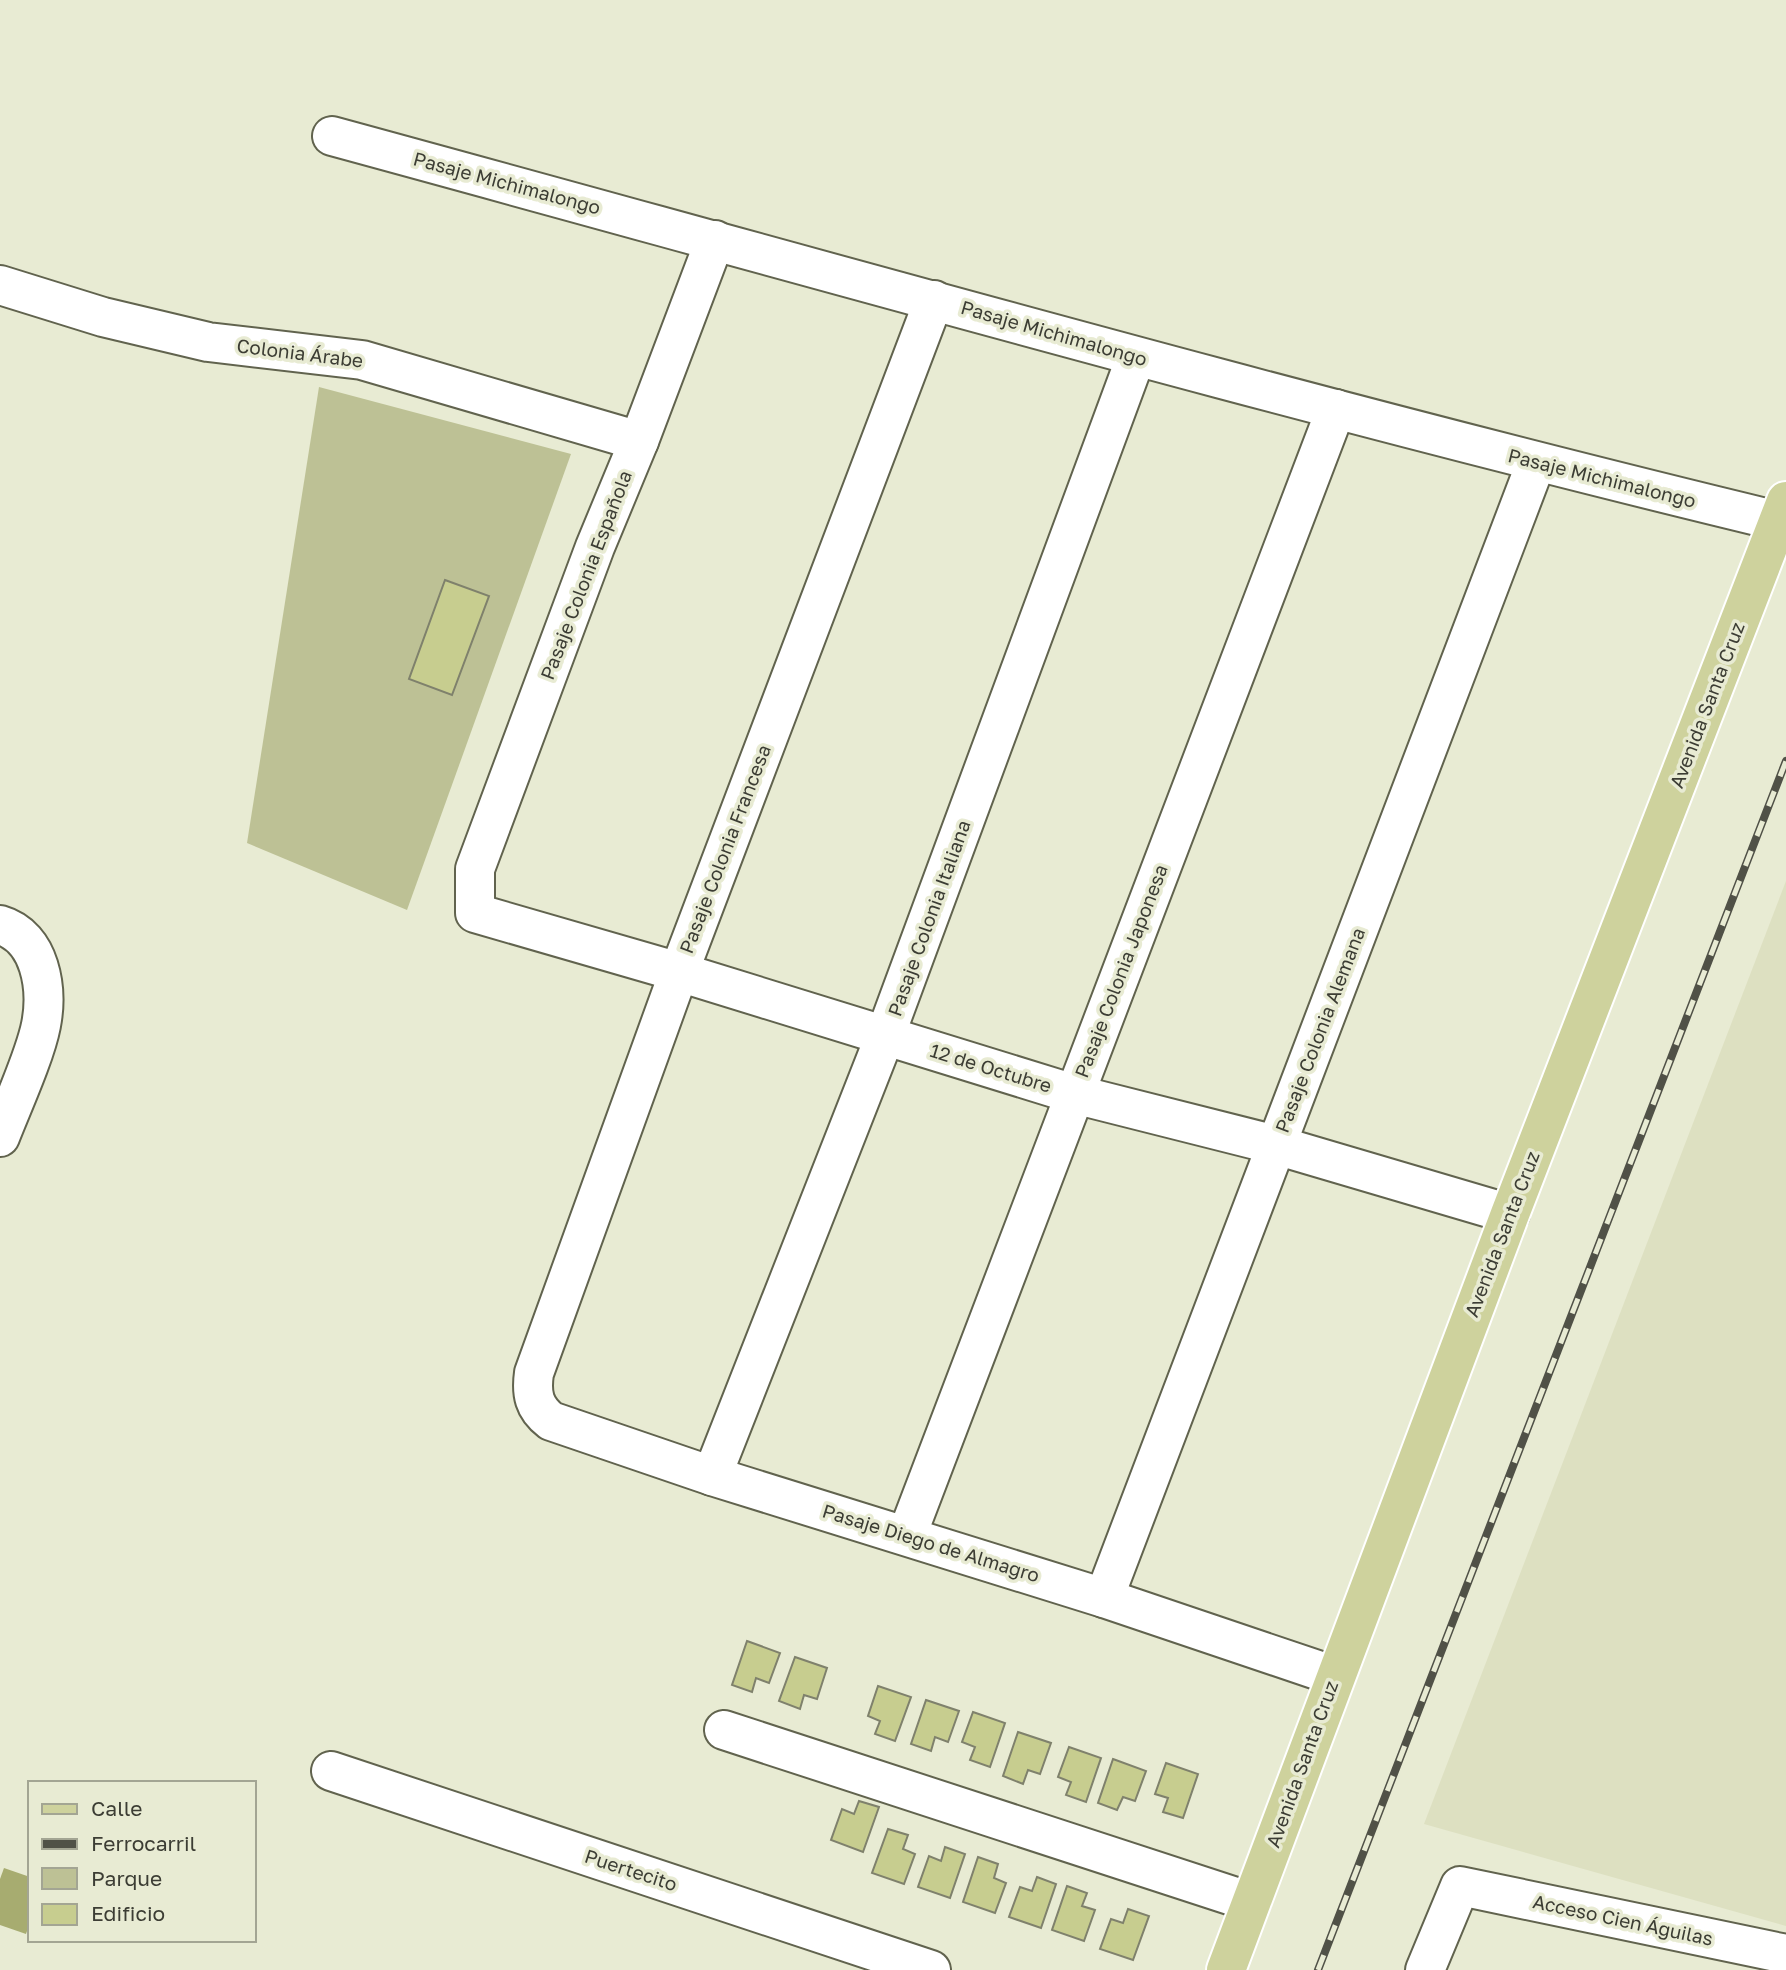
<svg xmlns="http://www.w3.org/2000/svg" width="1786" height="1970" viewBox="0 0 1786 1970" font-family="'Golos Text',sans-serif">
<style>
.built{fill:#dde0c1}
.green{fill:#bdc195}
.water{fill:#a7ac70}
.building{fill:#c7cd8f;stroke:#7f816c;stroke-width:2}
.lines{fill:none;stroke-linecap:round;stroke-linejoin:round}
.minor-casing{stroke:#61634e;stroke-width:42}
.major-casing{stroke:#fff;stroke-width:42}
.minor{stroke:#fff;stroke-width:38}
.major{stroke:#ced29d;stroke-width:38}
.rail-casing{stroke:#505147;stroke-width:8}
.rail{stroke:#e8ebd3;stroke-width:5;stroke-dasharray:16;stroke-linecap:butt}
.labels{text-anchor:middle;stroke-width:7;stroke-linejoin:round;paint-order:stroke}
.street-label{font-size:19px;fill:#3c3d34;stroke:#e8ebd3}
</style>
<rect width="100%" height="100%" fill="#e8ebd3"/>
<path class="built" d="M1786,881V1926L1424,1824Z"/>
<path class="green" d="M319,387L571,454L407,910L247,843Z"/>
<path class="water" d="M4,1868L30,1877V1922L26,1934L0,1925V1879Z"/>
<g class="building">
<path d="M445,580L489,596L452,695L409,679Z"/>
<path d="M747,1641L780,1653L769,1683L756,1678L752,1692L732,1685Z"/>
<path d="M795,1657L827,1668L817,1699L804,1695L800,1709L779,1701Z"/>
<path d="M878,1686L911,1697L895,1741L875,1734L880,1721L868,1716Z"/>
<path d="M926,1700L959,1711L948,1742L935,1737L931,1751L911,1744Z"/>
<path d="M973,1712L1005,1723L990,1767L970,1760L975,1747L962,1742Z"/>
<path d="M1018,1732L1051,1743L1040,1774L1028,1770L1023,1784L1003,1776Z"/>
<path d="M1069,1747L1101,1758L1086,1802L1066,1795L1071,1782L1058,1777Z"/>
<path d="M1113,1759L1146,1771L1135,1801L1123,1797L1117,1810L1098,1803Z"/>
<path d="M1166,1763L1198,1774L1183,1818L1163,1812L1168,1798L1155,1794Z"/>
<path d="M859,1801L879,1807L863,1852L831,1840L842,1809L854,1814Z"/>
<path d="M888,1829L908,1835L903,1849L915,1854L904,1884L872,1873Z"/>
<path d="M945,1847L965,1854L950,1898L918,1887L929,1856L941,1861Z"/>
<path d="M978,1857L998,1864L994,1878L1006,1883L995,1913L963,1902Z"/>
<path d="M1037,1877L1056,1884L1041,1928L1009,1917L1020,1887L1032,1891Z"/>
<path d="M1067,1886L1087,1893L1082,1906L1095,1910L1084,1941L1052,1930Z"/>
<path d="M1128,1909L1149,1916L1133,1960L1100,1949L1111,1919L1123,1923Z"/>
</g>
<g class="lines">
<g class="minor-casing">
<g id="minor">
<path d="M332,136C813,267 1293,404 1778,521"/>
<path d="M715,240L639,441L595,547L475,869V913L679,972L1074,1094L1276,1145L1510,1214"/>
<path d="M0,285L103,317L208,342L362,360L639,441"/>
<path d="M934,300L679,972L534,1373C531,1394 534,1408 551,1421L712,1476L1104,1598L1335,1676"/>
<path d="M0,925C41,937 48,989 41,1025C35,1056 12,1106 0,1137"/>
<path d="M712,1476L885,1036L1136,357"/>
<path d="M907,1535L1336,409"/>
<path d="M1104,1598L1536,463"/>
<path d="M724,1730L1251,1902"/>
<path d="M331,1771L931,1970"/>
<path d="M1425,1970L1460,1886L1786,1954"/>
</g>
</g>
<g class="major-casing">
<path id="major" d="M1226,1970L1510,1214L1786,501"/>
</g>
<use href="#minor" class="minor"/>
<use href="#major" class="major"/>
<g class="rail-casing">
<path id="rail" d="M1318,1970L1786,761"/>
</g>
<use href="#rail" class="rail"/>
</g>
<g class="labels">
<g class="street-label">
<text transform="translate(507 183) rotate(15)" y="7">Pasaje Michimalongo</text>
<text transform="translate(1054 333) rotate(16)" y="7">Pasaje Michimalongo</text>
<text transform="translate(300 353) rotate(7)" y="7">Colonia Árabe</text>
<text transform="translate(1602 478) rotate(14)" y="7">Pasaje Michimalongo</text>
<text transform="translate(586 575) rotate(-69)" y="7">Pasaje Colonia Española</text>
<text transform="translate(1707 705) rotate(-69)" y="7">Avenida Santa Cruz</text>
<text transform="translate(725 849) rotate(-69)" y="7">Pasaje Colonia Francesa</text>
<text transform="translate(929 918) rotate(-70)" y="7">Pasaje Colonia Italiana</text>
<text transform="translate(1121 971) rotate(-69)" y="7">Pasaje Colonia Japonesa</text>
<text transform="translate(1320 1030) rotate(-69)" y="7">Pasaje Colonia Alemana</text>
<text transform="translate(991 1068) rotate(17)" y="7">12 de Octubre</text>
<text transform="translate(1502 1234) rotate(-69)" y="7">Avenida Santa Cruz</text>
<text transform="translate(931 1543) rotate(17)" y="7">Pasaje Diego de Almagro</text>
<text transform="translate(1302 1764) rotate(-70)" y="7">Avenida Santa Cruz</text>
<text transform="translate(631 1870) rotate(18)" y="7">Puertecito</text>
<text transform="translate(1623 1920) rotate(12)" y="7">Acceso Cien Águilas</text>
</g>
</g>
<rect x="28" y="1781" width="228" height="161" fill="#e8ebd3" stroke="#a3a593" stroke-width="2"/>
<rect x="42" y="1804" width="35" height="10" fill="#ced29d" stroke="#a3a593" stroke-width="2"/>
<text x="91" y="1816" font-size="21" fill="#3c3d34">Calle</text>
<rect x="42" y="1839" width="35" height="10" fill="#505147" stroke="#a3a593" stroke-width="2"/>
<text x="91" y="1851" font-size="21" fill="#3c3d34">Ferrocarril</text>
<rect x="42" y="1868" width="35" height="21" fill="#bdc195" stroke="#a3a593" stroke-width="2"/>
<text x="91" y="1886" font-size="21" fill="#3c3d34">Parque</text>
<rect x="42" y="1904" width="35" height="21" fill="#c7cd8f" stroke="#a3a593" stroke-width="2"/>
<text x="91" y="1921" font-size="21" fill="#3c3d34">Edificio</text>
</svg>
